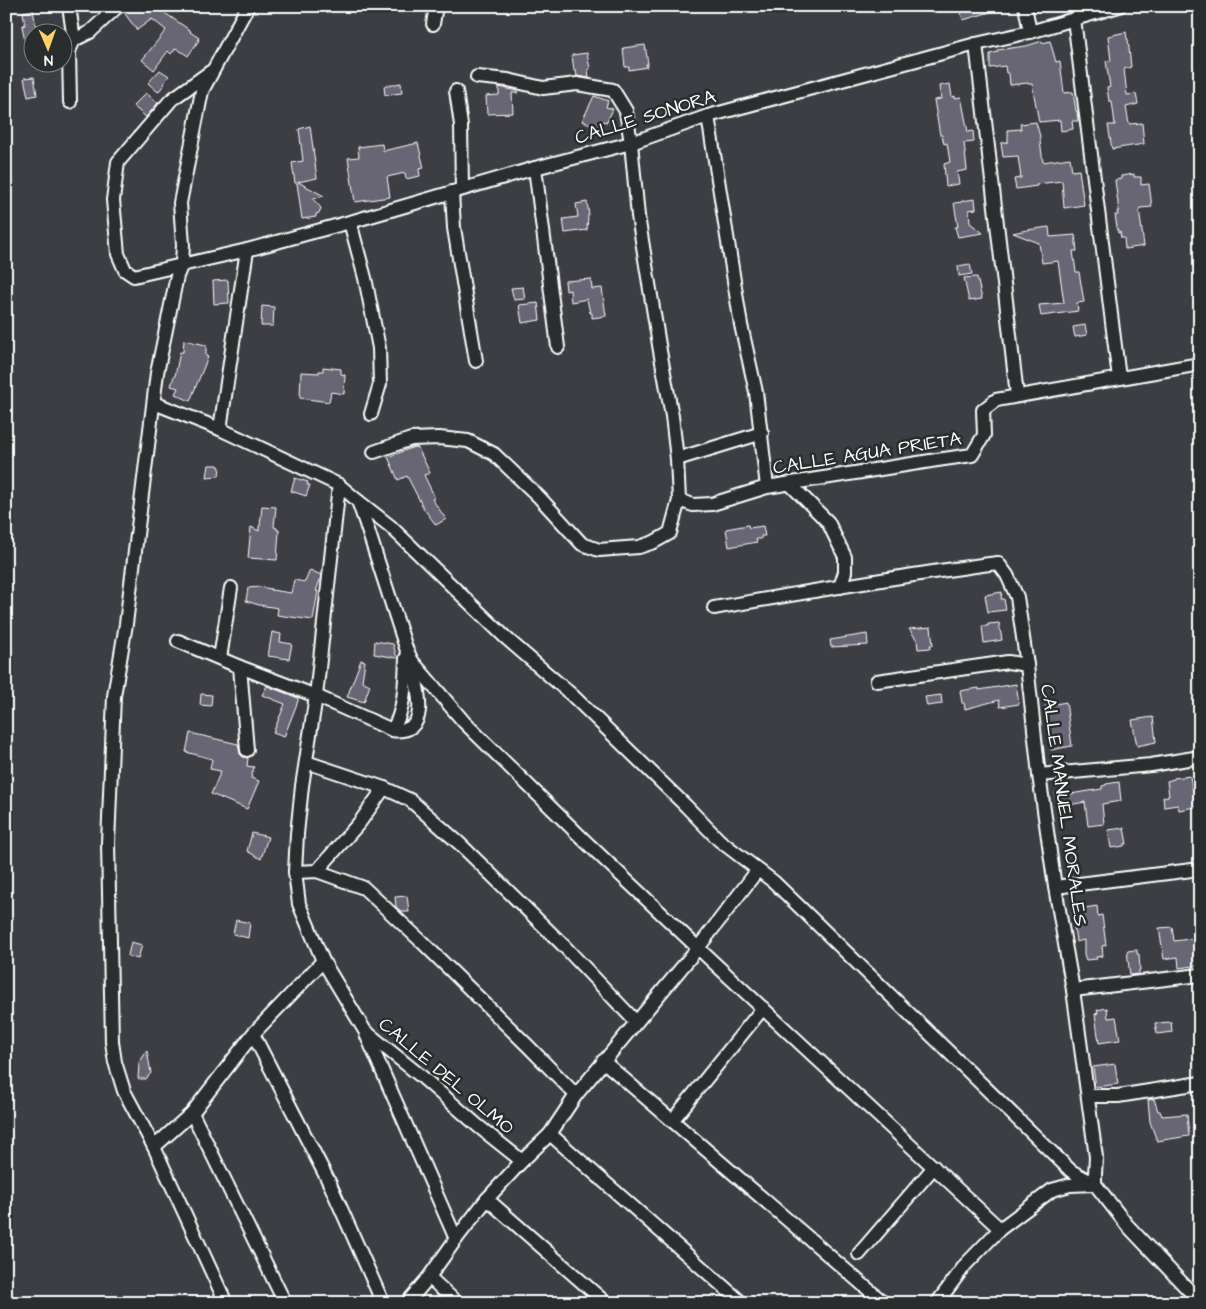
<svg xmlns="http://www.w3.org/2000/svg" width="1206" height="1309" viewBox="0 0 1206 1309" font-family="'Architects Daughter',sans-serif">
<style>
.building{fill:#676675;stroke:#fff}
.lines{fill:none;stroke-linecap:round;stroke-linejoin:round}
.street-casing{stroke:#fff;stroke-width:16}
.street{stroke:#2a2d2e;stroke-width:12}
.labels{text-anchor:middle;stroke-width:5;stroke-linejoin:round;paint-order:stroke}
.street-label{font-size:19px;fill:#fff;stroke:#2a2d2e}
</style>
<rect width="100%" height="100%" fill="#3c3e43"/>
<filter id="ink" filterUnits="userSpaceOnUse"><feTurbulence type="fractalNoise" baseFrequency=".02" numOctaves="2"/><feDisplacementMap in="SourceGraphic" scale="10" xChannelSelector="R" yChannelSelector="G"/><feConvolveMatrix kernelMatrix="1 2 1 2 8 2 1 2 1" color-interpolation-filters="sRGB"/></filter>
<g filter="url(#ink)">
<g class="building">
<path d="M132,6H155L161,12L162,11L191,31L190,32L199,38L198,39L199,40L188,56L176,48L171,54L168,51L154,70L142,60L166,30L152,19L137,30L125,14Z"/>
<path d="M959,6H1001V9L963,20Z"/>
<path d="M33,10L37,32H32V57L28,58L22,26L25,25L23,12Z"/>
<path d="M1126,32L1127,39H1128L1131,67L1124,69L1127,95L1136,94L1138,104L1126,107L1129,124L1142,123L1144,144L1112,149L1108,125H1115L1112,101H1109L1107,88L1110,87L1106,61H1111L1108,36Z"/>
<path d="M1042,41L1043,43L1050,41L1056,62L1060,61L1064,93L1073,92L1076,111H1077L1078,121H1072L1073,129L1061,131L1060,120L1039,122L1032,84H1028V83L1010,85L1009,73H1006L1005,66L990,68V54L998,52L997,50L1026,46Z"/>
<path d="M645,45L648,64H646L647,67L629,70V67H625L623,48Z"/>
<path d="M587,53L590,69H588L589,78L577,76L576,71H574L572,55Z"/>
<path d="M160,70L169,76L163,84L164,85L158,92L148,83Z"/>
<path d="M34,77L37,95L28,97L24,78Z"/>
<path d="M401,83L402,93L385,95L384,86Z"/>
<path d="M950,84L952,97L955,96V98L961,97L968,132L973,131L974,142L964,143L967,170L957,172L959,184L946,186L944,164L950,162L947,143L944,144L942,135H940L934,100L941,99L939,86Z"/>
<path d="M499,87L518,91V93H512L513,113L487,114L486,96L499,95Z"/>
<path d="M146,93L158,103L146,117L133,106Z"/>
<path d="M594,96L608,101L606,107L613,109L607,122L601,121L599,127L582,121Z"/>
<path d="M1036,122L1041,140L1040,141L1043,162L1070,158L1072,171L1079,170L1084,205L1064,208L1062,181L1037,184V186L1016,189L1014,179L1021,178L1018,156L1003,157L1001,143L1008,142V130L1021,129L1020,124Z"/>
<path d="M310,126L317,178L298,182L324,196L313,199L321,208L319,213L316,214V217L302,219L297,183H295L292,163L303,161L299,129Z"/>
<path d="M418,143L424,168L419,169L420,176L406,179L405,173L387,177L390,197L355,202L348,158L359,157L358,147L382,144L383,151Z"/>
<path d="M1134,174V177H1141V185L1149,184L1152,207L1140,208L1139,209L1144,246L1125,249L1124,238H1121L1120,232L1118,233L1115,215H1118L1117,211H1119L1115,180L1121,179V176Z"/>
<path d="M975,199L976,209L969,210L970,223L983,233L958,237L955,227H958L954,203L962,202V201Z"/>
<path d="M587,202L589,215H588L587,230L565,233L563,219L578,217L576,204Z"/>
<path d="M1049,227L1050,237L1075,235L1077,251H1073L1076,272H1079L1084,302L1077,303L1078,311L1041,316L1039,305L1064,303L1058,261L1042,263L1039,243L1013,233L1027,230Z"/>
<path d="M970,264L972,274L959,276L958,266Z"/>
<path d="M977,277L982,299L969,301L964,278Z"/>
<path d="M591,279L592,289L602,288L606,316L592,318V313H590L587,299L571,302L570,290L566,291L565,281Z"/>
<path d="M228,280L229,303L214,304L213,281Z"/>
<path d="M523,287L525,299L514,300L511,288Z"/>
<path d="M538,303L540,320L522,323L519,305Z"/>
<path d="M262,306L274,307L273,326H261Z"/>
<path d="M1085,325L1087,335L1075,337L1073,327Z"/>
<path d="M184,340L206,345V356L208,357L190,401L175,394L178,388L171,386L174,376H175L180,352H183Z"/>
<path d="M323,367L341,369V374L345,375L344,394L331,392L329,402L300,398L301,372L319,373V371H323Z"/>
<path d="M414,447L418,448L430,473L424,475L435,498L432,499L446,519L436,525L424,509L407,476L398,480L388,457Z"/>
<path d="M209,465H218V466L220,467L219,476L207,477Z"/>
<path d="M295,478L308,482L307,485H310L306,496L291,491Z"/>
<path d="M262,506L276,507L274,527L277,528V530H279L277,560L248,558L251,527L259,531V526H260Z"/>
<path d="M748,525L749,528L763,526L765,536H761V539H756L757,542L729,547L726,529Z"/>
<path d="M310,570L321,575L320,580L316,591H318L313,620L277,615L278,608L259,605L246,601L248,588L260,587L271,589V590L291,593L294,580L305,582Z"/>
<path d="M1002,592L1001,599H1004L1006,610L988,612L985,595Z"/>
<path d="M999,623L1002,640L984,643L982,626H988V624Z"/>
<path d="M931,627L933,645H930L931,648L918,649L917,640L909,629Z"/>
<path d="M272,632L281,634L280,642L292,644L289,659L268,656Z"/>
<path d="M867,634L868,645L831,647L830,640Z"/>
<path d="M375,641L393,644L397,658L374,654Z"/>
<path d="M361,660L365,661L362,681L370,685L364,702L347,697Z"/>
<path d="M1016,684L1019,704L1000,707L999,700L965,709L964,703H962L960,691L979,688V690Z"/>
<path d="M267,686L298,698V701L284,737L273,733L285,704L262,695Z"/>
<path d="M201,694L212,695L211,706L200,705Z"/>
<path d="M941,695L942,704L927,706L925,697Z"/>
<path d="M1066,702L1072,746L1051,750L1045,706Z"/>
<path d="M1153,717L1156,742L1137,746L1132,720Z"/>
<path d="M190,733L238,744L240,754L243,757L248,758L247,766L254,767L251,778L259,781L247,809L211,794L221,771L210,769L212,759L186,752Z"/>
<path d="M1190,776L1192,788L1200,786V806L1179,810L1178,805L1164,807L1163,797L1169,796L1167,781L1174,779V778Z"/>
<path d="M1119,782L1121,801L1102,804L1104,824L1088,826L1085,802L1058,807L1055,793L1069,790L1070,794L1102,789V786L1106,785V784Z"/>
<path d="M1124,828L1127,844H1124V846L1111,848L1108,830Z"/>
<path d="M252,833L268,837L261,859L247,851Z"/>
<path d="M407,896L409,912H402L396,907L395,897Z"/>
<path d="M1097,906L1098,916L1102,915L1106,945L1102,946L1103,956L1096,957L1097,959L1086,960L1084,954V940L1076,942L1072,910Z"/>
<path d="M236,920L250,923L248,938L233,934Z"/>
<path d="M1172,927L1174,941L1198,938L1200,952V965L1179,968L1178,957L1164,959L1159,928Z"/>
<path d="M131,942L142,945L138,959L128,956Z"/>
<path d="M1137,950V954H1139L1140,970H1139V974L1130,975L1127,951Z"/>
<path d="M1107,1008L1108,1018L1116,1017L1120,1040L1099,1043L1095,1014L1098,1013L1097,1010Z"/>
<path d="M1171,1022L1172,1032L1157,1034L1155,1023Z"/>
<path d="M147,1051L151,1073L146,1079H138L139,1063Z"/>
<path d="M1115,1064L1118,1084L1096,1087L1093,1067Z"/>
<path d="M1154,1099L1158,1111H1160L1162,1116L1187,1114L1189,1136L1157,1141L1150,1122L1148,1100Z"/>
</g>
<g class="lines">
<g class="street-casing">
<g id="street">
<path d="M69,6L74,40L69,51L70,102"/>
<path d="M1025,6L1030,32"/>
<path d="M1074,19L1119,378"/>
<path d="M433,24L436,6"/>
<path d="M74,40L90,32L118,6"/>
<path d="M976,44L1017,395"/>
<path d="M210,72L171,100L118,162L113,200L118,254L125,270L134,276L247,250L350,222L535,168L631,143L708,116L976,44L1030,32L1119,6"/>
<path d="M456,91L461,125L462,189"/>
<path d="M708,116L741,325L756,392L767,487"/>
<path d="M535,168L558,347"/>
<path d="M452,192L454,228L476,361"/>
<path d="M350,222L365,278L379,348L380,384L371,414"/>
<path d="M154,403L220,429L339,485L358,501L390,526L506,638L573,696L686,806L719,840L774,882L1071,1171L1095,1184"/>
<path d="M220,429L247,250"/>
<path d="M374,452L411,439L439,438L468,441L494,454L539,497L582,544L599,550L639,547L654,542L670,533L679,500L677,459L672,416L660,351L638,216L631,143L626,111L613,90L577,84L543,88L508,80L477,77"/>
<path d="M677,459L762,433"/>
<path d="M790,484L828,522L845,557V572L840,587"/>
<path d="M339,485L316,696L302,786L297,834L295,872L299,904L323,961L365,1031L422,1077L478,1126L522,1161"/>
<path d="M679,500L693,505L712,504L767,487L937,460L972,455L984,435L983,410L996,400L1200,364"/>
<path d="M358,501L365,521L406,648L412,661L464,722L585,841L698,948L1000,1229"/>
<path d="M714,608C808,592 903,575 998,563L1007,575L1017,597L1019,610L1027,665L1039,775L1055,887L1073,990L1096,1157L1095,1174V1184L1127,1225L1200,1302"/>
<path d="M178,641L240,667L316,696L392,730C433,736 417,685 412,663"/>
<path d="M220,658L231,588"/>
<path d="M240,667L247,750"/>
<path d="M877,681L1008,662L1027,665"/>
<path d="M392,730C405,712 405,680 406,658"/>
<path d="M306,762L384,788L410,800L460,844L563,945L636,1022"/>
<path d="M1039,775L1151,765L1200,757"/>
<path d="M317,871L360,822L384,788"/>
<path d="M295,872L317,871L364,888L421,941L528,1046L576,1095"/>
<path d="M1055,887L1200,869"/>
<path d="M1073,990L1200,975"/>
<path d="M253,1034L330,1184L383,1303"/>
<path d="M366,1034L456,1239"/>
<path d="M603,1061L884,1303"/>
<path d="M1088,1096H1118L1200,1083"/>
<path d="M192,1113L285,1303"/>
<path d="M672,1121L763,1008"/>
<path d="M550,1134L742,1303"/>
<path d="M154,1147L192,1113L253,1034L323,961"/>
<path d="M487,1199L606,1303"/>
<path d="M859,1254L934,1167"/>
<path d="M429,1277L457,1303"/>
<path d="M226,1303L154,1147L124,1091L115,1062L112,1042L108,843L114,696L126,624L157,373L177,276L182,264L183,245L180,203L202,91L248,6"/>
<path d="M407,1303L429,1277L456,1239L487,1199L522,1161L550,1134L576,1095L698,948L757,871"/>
<path d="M937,1303L966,1264L1000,1229L1052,1190L1070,1185L1095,1184"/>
</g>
</g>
<use href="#street" class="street"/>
</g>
</g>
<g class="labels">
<g class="street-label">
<text transform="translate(645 116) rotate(-17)" y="7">CALLE SONORA</text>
<text transform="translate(867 452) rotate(-9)" y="7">CALLE AGUA PRIETA</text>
<text transform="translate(1065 805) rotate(82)" y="7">CALLE MANUEL MORALES</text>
<text transform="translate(447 1075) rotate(40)" y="7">CALLE DEL OLMO</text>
</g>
</g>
<rect width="1206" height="1309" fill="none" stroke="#2a2d2e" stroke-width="25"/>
<rect x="12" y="12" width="1181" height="1284" fill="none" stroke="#fff" stroke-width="2" filter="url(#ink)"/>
<g transform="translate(48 48) rotate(178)"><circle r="24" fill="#2a2d2e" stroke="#7f8182"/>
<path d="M0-4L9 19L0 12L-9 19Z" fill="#ffd166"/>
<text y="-8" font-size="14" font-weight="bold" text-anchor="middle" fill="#ffffff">N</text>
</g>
</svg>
